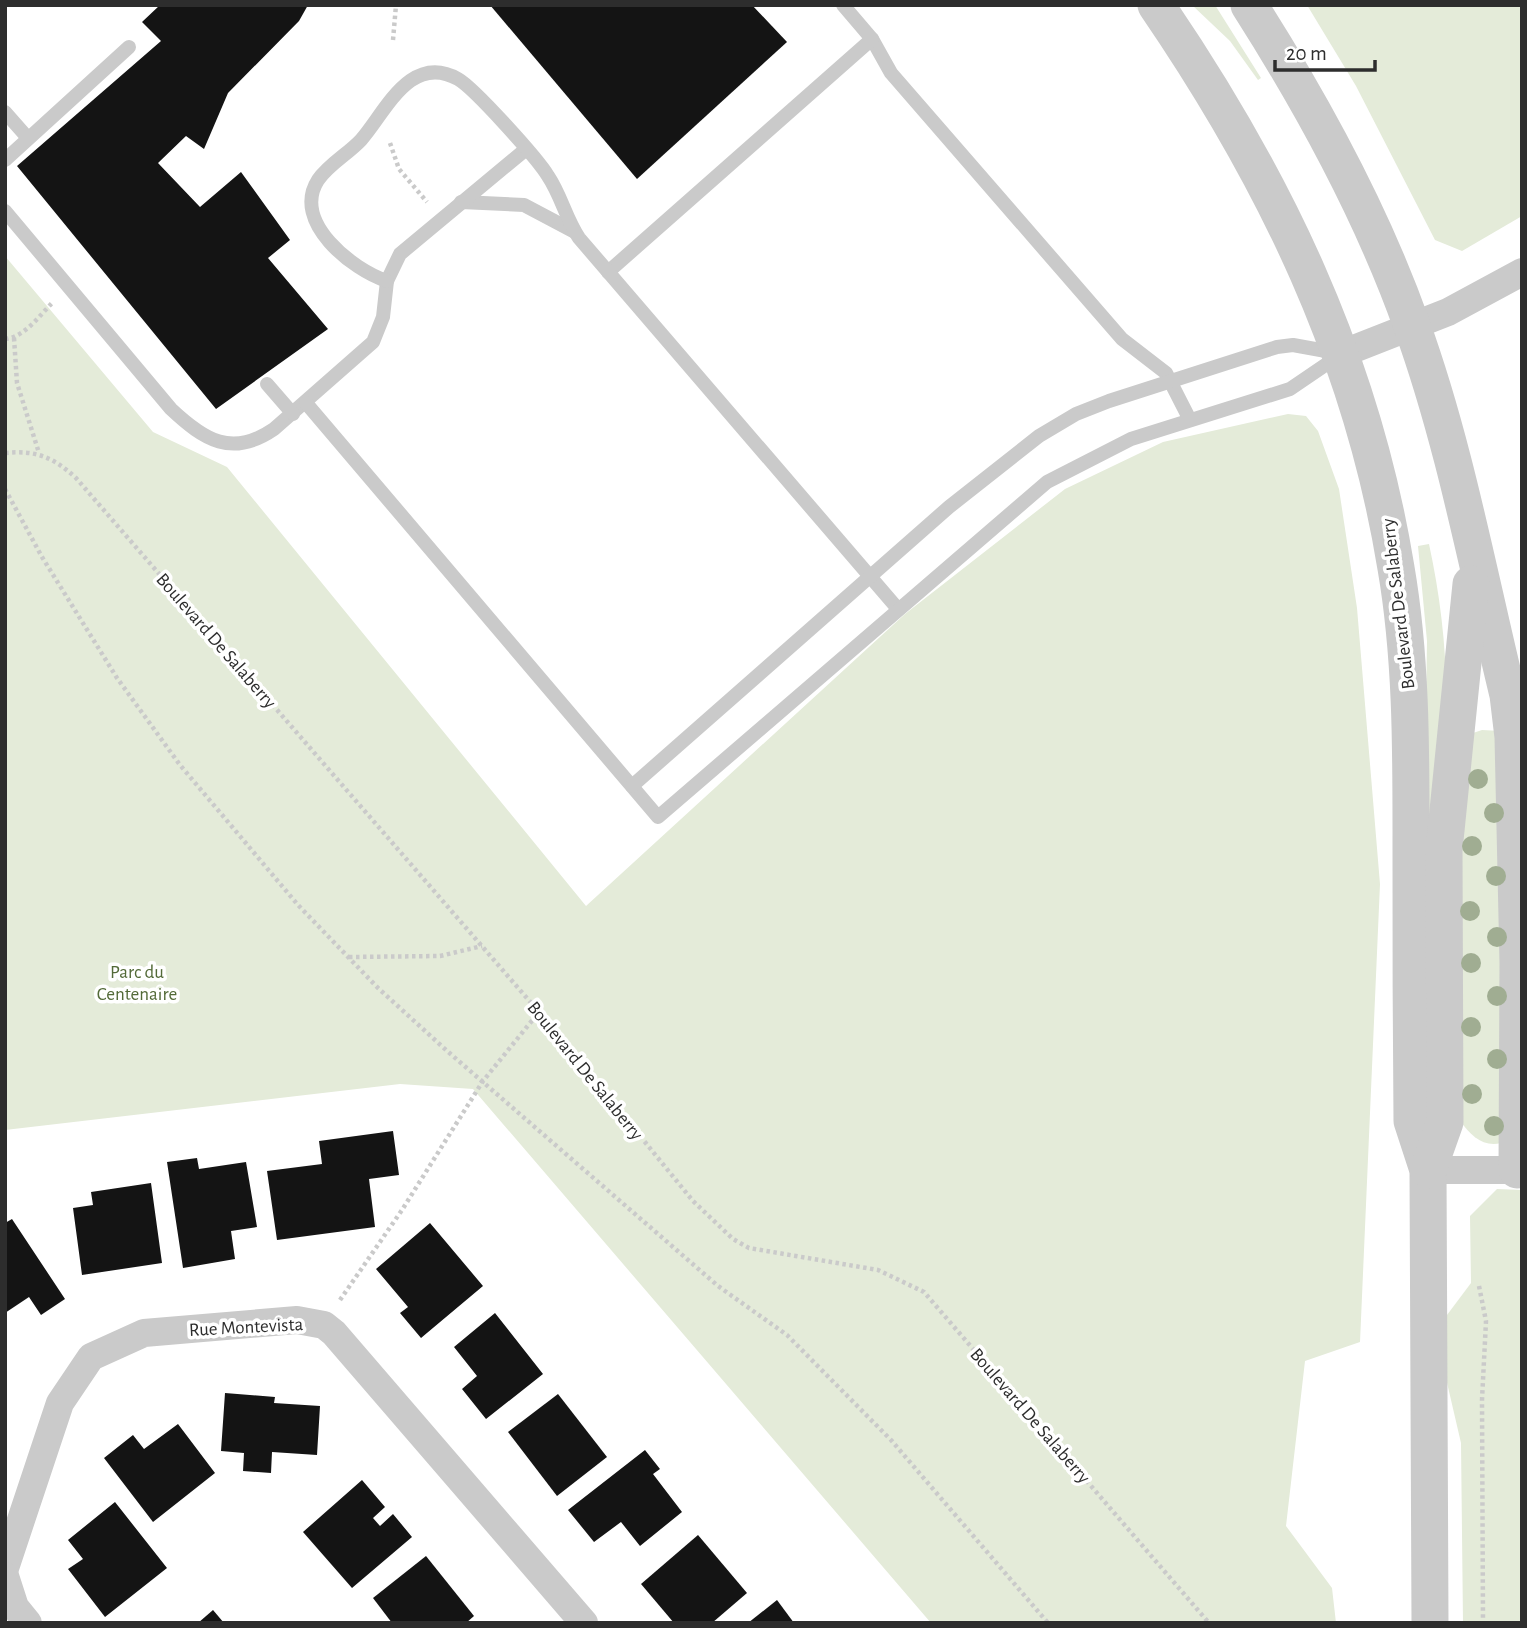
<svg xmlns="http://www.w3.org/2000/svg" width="1527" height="1628" viewBox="0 0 1527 1628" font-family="'Alegreya Sans',sans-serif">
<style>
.green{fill:#e4ebd9}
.building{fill:#141414}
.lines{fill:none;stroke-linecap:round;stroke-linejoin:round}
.path{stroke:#cacaca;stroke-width:4.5;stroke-dasharray:3.5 3.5;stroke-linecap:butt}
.service{stroke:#cacaca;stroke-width:14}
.minor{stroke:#cacaca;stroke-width:28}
.tertiary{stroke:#cacaca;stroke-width:37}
.tree{fill:#a0ad92}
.labels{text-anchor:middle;stroke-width:7;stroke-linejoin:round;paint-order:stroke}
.street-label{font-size:19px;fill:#2d2d2d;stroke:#fff}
.park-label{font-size:19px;fill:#536a38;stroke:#fff}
</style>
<rect width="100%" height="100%" fill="#fff"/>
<g class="green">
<path d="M1192,5H1215L1261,78L1258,80L1230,41Z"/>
<path d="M1307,5H1522V216L1462,251L1435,240L1356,86Z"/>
<path d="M5,256L153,432L227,467L586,906L905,614L1065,489L1163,442L1288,414L1306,416L1318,431L1339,489L1357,608L1380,884L1360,1342L1305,1361L1286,1526L1332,1588L1336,1623H931L473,1089L400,1084L5,1130Z"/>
<path d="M1429,544C1443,609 1450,677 1444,743C1441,775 1431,808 1424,839L1427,641L1418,546Z"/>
<path d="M1482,730L1501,731V1143C1484,1148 1470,1135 1461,1122L1457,847L1473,733Z"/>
<path d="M1497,1189L1522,1190V1623H1463L1461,1443L1435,1331L1471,1283L1470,1216Z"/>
</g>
<g class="building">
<path d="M160,5H308L299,21L228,93L204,149L186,136L158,163L200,207L241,172L290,240L268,258L328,329L216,409L17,166L161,41L142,22Z"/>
<path d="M490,5H752L787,42L637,179Z"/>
<path d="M393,1131L399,1175L369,1179L375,1227L277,1240L267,1171L322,1164L319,1141Z"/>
<path d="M197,1158L199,1169L246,1162L257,1227L231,1231L235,1259L183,1268L167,1162Z"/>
<path d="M151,1183L162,1263L82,1275L73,1208L93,1205L91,1192Z"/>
<path d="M12,1219L65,1299L41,1315L29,1297L5,1313V1223Z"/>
<path d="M430,1223L483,1286L421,1338L400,1313L408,1307L376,1269Z"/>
<path d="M495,1313L543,1374L486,1419L462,1389L477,1376L454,1347Z"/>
<path d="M225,1393L275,1397L274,1403L320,1406L317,1455L272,1452L271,1473L243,1471L244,1453L221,1451Z"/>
<path d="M558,1394L607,1457L557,1496L508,1432Z"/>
<path d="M178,1424L215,1473L153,1522L104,1458L133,1435L144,1449Z"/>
<path d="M645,1450L660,1469L653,1474L682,1512L640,1546L621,1522L594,1542L568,1510Z"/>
<path d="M362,1480L385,1507L373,1518L380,1526L393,1514L412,1537L352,1588L303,1532Z"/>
<path d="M115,1502L167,1568L105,1617L68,1569L83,1559L68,1540Z"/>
<path d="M698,1535L747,1593L712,1623H674L641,1584Z"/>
<path d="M426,1556L474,1616L466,1623H392L373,1598Z"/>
<path d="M777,1600L794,1623H748Z"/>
<path d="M213,1610L224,1623H198Z"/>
</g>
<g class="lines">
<g class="path">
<path d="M393,40L396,5"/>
<path d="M390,143L399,169L427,202"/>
<path d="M14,338L17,383L39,453"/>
<path d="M5,339C25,337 40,315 53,302"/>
<path d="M5,453C36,450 53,457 76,478L539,1012L693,1201L733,1239L749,1248L878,1270L924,1292L1209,1623"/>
<path d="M5,489L42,557L117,678L180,765L298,905L378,988L446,1050L718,1286L787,1335L891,1440L1048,1623"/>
<path d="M349,957L440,956L482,946"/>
<path d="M1479,1286L1486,1321L1482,1400L1483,1623"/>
<path d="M340,1300L402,1210L483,1081L539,1012"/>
</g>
<g class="service">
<path d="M843,5L872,39L891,73L1122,339L1166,373L1190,420"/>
<path d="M5,112L27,137"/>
<path d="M5,160L129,47"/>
<path d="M461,202L524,205L575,232"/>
<path d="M5,211L171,409C204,440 232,458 274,429L373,342L383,317L387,281L400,254L525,150"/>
<path d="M608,272L872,39"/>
<path d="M387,281C353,270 291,222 318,180C329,164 348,154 361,140C385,113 410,52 458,79C474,88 538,159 548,176C561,195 566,219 579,238L898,609"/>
<path d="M267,384L293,414"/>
<path d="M306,403L658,817L1047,482L1131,439L1290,389L1340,355"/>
<path d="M632,786L949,507L1039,436L1076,414L1109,401L1277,347L1293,345L1337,353"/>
</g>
<g class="minor">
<path d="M1341,354L1448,312L1522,272"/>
<path d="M1428,1170H1522"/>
<path d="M5,1568L60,1403L91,1357L144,1333L297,1320L324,1325L334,1333L584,1623"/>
<path d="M5,1576L15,1607L28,1623"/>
</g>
<g class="tertiary">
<path d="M1156,5C1275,179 1362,359 1396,568C1412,661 1411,757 1411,850C1411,940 1411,1031 1412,1121L1428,1170L1430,1623"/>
<path d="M1249,5C1314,107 1372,213 1412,326C1455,445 1478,572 1508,695L1513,737L1518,963L1517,1170"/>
<path d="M1428,1170L1445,1122L1444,850L1471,584"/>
</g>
</g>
<g class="tree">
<circle cx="1478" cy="779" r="10"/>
<circle cx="1494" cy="813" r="10"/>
<circle cx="1472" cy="846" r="10"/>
<circle cx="1496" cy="876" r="10"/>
<circle cx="1470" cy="911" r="10"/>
<circle cx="1497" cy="937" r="10"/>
<circle cx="1471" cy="963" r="10"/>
<circle cx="1497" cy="996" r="10"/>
<circle cx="1471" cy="1027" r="10"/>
<circle cx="1497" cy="1059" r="10"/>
<circle cx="1472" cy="1094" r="10"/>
<circle cx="1494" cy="1126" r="10"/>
</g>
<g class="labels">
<g class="street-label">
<text transform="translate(1397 604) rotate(-97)" y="7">Boulevard De Salaberry</text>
<text transform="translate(217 640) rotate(49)" y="7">Boulevard De Salaberry</text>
<text transform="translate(586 1070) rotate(51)" y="7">Boulevard De Salaberry</text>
<text transform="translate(246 1326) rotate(-3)" y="7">Rue Montevista</text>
<text transform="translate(1031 1415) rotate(49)" y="7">Boulevard De Salaberry</text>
</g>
<g class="park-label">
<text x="137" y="978">Parc du<tspan x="137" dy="22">Centenaire</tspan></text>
</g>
</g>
<rect width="1527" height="1628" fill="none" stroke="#2d2d2d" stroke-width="14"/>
<path d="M1275 60v10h100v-10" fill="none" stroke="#2d2d2d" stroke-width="3.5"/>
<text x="1286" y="60" font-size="21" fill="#2d2d2d" stroke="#ffffff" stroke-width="5" paint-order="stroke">20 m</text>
</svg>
